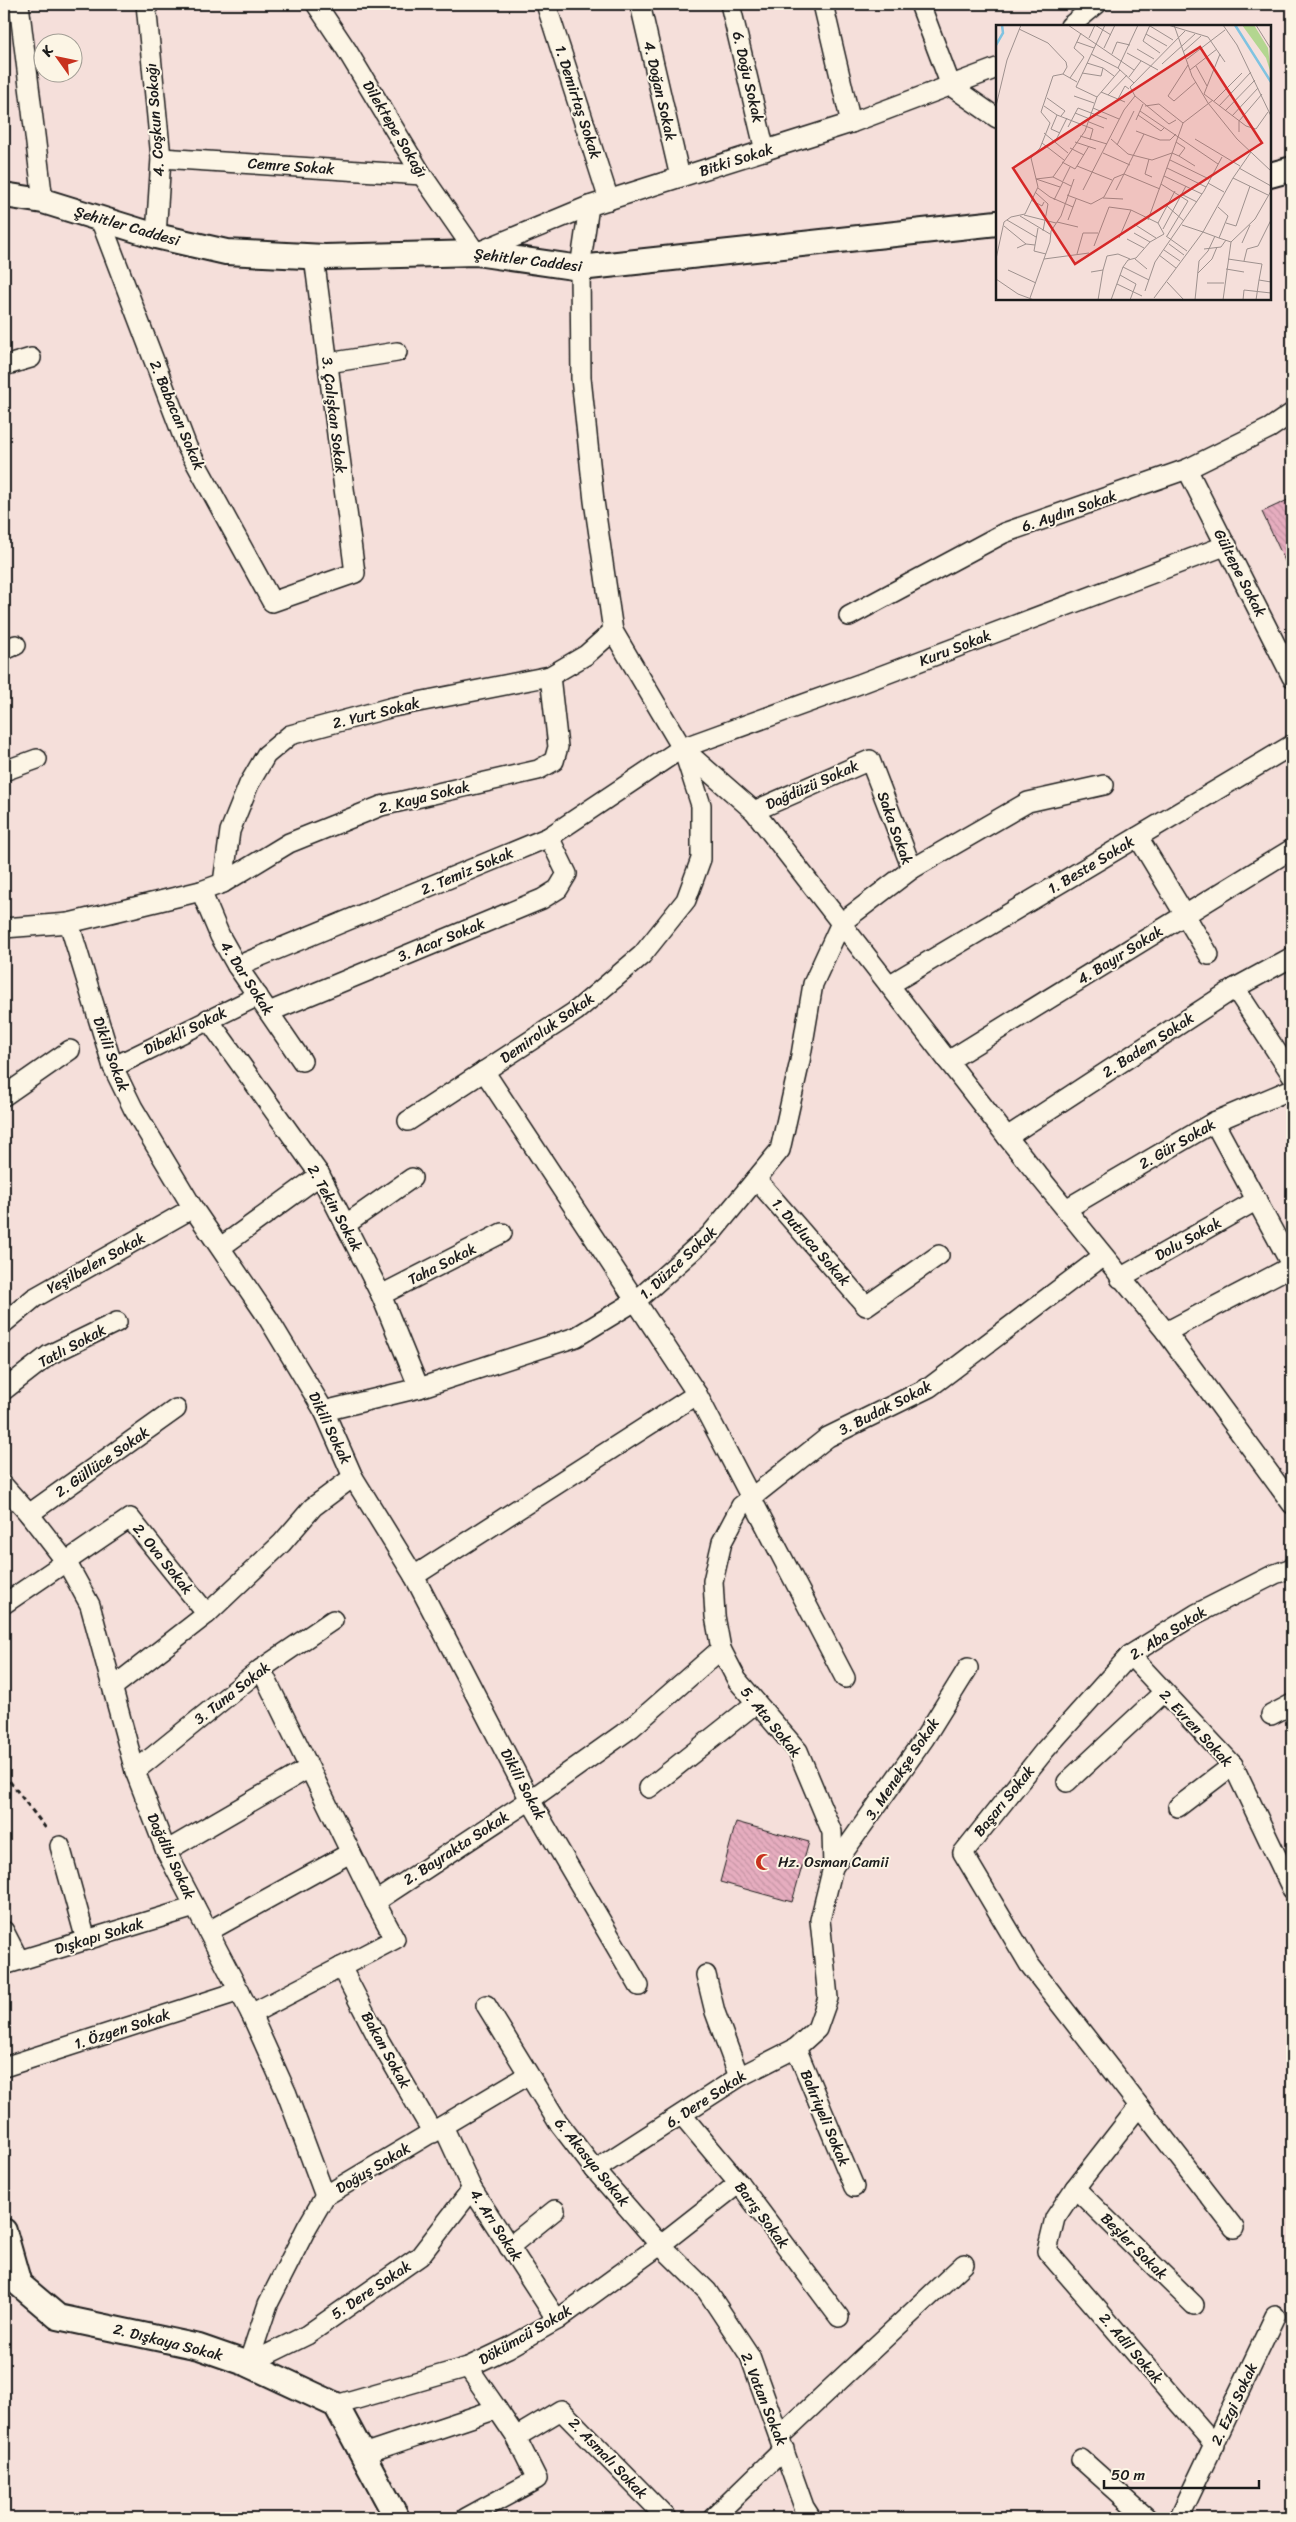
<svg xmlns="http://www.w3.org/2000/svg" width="1296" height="2522" viewBox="0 0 1296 2522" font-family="Sriracha,sans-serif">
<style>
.building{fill:url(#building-back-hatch);stroke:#1c1c1c}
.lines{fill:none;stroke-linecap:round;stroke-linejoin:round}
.minor-casing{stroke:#1c1c1c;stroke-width:22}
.tertiary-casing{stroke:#1c1c1c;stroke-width:28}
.path{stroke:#1c1c1c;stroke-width:3;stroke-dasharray:5 4;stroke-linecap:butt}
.minor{stroke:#fcf5e5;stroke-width:19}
.tertiary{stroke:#fcf5e5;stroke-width:24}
.labels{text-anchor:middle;stroke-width:4;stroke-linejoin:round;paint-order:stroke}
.street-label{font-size:15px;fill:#1c1c1c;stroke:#fcf5e5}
.poi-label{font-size:15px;fill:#1c1c1c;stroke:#fcf5e5;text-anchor:start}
.inset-river{fill:none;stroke:#80c3e1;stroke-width:2.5}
.inset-road{fill:none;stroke:#9e918e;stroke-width:1}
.view{fill:#d62828;fill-opacity:0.15;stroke:#d62828;stroke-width:2.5}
.inset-edge{fill:none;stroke:#1c1c1c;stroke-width:2.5}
</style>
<defs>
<pattern id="building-back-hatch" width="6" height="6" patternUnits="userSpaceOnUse" patternTransform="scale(1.25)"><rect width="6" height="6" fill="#e6adbf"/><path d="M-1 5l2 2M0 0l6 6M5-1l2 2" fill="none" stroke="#c594a4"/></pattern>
</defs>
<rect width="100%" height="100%" fill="#f5dfda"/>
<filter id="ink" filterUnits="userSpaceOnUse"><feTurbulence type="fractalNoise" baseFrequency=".02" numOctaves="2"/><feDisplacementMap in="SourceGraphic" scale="10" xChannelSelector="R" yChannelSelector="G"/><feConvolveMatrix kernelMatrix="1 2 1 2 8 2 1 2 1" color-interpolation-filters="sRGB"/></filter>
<g filter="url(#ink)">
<g class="building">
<path d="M1292,498V576L1262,512Z"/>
<path d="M736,1822L809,1842L792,1902L720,1882Z"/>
</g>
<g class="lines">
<g class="minor-casing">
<g id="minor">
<path d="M19,4L43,201"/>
<path d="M146,4L161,158L156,236"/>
<path d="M316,4L346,49L422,175L476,253L589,206L851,123L997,68"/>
<path d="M546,4L609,200"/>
<path d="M640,4L680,177"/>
<path d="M730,4L765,151"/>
<path d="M823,4L851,123"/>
<path d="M920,4L951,86L997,118"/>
<path d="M1070,26L1097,4"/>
<path d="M161,158L422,175"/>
<path d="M589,206L580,268L581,378L594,501L613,631L682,748L754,811L1007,1137L1166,1332L1292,1504"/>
<path d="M100,219L187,447L272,602L355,573L314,257"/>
<path d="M328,363L397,352"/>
<path d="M4,366L31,358"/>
<path d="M1187,469L1292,677"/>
<path d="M849,616L1004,533L1187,469L1270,428L1292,413"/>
<path d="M4,650L16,645"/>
<path d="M4,771L37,759"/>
<path d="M1138,837L1209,955"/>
<path d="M912,869L1028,802L1104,785"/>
<path d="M223,883L230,831L249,784L266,755L290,735L393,707L550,676L586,655L613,631"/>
<path d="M201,891L220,936L237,966L302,1061"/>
<path d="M69,923L201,891L223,883L289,843L381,806L538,770L554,761L558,747L550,676"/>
<path d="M4,928L69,923L113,1067L133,1108L193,1208L268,1318L324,1411L353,1477L414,1576L530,1800L639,1986"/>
<path d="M237,966L549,837L682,748L862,683L1227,545"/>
<path d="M889,985L1292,745"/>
<path d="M1235,988L1292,1075"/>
<path d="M269,1012L542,899L558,889L567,874L549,837"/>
<path d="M208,1019L320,1175L381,1295L419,1388"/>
<path d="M948,1061L1292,849"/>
<path d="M113,1067L258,996"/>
<path d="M484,1071L697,1394L845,1678"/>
<path d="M4,1096L70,1050"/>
<path d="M408,1121L576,1011L642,955L686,900L701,859V805L683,749"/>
<path d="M1214,1122L1292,1266"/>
<path d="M1007,1137L1235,988L1292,957"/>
<path d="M756,1179L866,1306L939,1255"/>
<path d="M1066,1209L1214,1122L1292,1089"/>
<path d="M345,1225L412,1178"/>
<path d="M221,1247L320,1175"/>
<path d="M1120,1278L1257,1200"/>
<path d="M381,1295L502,1233"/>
<path d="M4,1323L34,1298L193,1208"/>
<path d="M1166,1332L1292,1266"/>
<path d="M4,1390L49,1355L117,1322"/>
<path d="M324,1411L419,1388L576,1337L637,1300L710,1235L780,1150L800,1061L813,984L841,923L912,869L870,760L754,811"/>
<path d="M4,1486L29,1514L67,1563L90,1605L135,1771L166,1851L251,2014L287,2094L325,2196"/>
<path d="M29,1514L176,1409"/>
<path d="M414,1576L697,1394"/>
<path d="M4,1604L130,1518L207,1614"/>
<path d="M1130,1655L1233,1765L1292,1889"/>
<path d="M261,1669L375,1902"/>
<path d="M113,1687L207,1614L282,1543L313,1507L353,1477"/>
<path d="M1271,1715L1292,1704"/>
<path d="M135,1771L261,1669L333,1620"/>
<path d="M1067,1782L1163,1693"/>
<path d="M649,1788L756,1703"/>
<path d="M1178,1807L1233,1765"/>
<path d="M60,1846L86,1940"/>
<path d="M166,1851L309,1768"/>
<path d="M833,1867L924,1739L968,1668"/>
<path d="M4,1931L19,1960"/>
<path d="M209,1931L350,1853"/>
<path d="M4,1965L195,1907"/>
<path d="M341,1967L379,2040L433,2133"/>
<path d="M706,1975L715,2012L739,2077"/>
<path d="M486,2005L558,2122L595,2170L660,2245L707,2291L750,2356L804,2507L811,2518"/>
<path d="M251,2014L395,1939L375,1902L530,1800L631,1728L721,1649"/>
<path d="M796,2048L854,2187"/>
<path d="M4,2067L240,1991"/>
<path d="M1139,2106L1075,2188L1055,2218L1047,2251L1215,2445"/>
<path d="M682,2115L739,2183L839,2317"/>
<path d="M443,2126L472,2189L557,2320"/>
<path d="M595,2170L739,2077L796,2048L817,2029L828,1998L820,1920L833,1867L832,1832L798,1751L737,1680L721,1649L715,1616L713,1581L722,1542L741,1506L828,1437L930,1387L1103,1256"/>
<path d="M1075,2188L1194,2305"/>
<path d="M1234,2228L1029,1964L963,1853L1045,1750L1130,1655L1196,1614L1275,1574L1292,1568"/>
<path d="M509,2247L555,2210"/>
<path d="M248,2364L268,2304L307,2227L325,2196L528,2075"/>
<path d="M248,2364L307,2335L420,2256L472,2189"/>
<path d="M468,2367L497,2409"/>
<path d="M336,2405L468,2367L508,2348L557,2320L660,2245L739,2183"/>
<path d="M780,2436L964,2264"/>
<path d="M363,2454L497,2409L516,2437L561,2410L667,2518"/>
<path d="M1081,2459L1147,2518"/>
<path d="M466,2518L537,2479L516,2437"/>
<path d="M713,2518L784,2449"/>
<path d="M1179,2518L1275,2316"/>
</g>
</g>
<g class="tertiary-casing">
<g id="tertiary">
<path d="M1270,175L1292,169"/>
<path d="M4,195L43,201L156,236L226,252L325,257L476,253L580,268L997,223"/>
<path d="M4,2231L19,2284L58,2317L199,2347L248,2364L336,2405L397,2518"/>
</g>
</g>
<path class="path" d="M4,1774L48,1831"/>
<use href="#minor" class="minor"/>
<use href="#tertiary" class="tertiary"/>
</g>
</g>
<defs>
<g id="mosque-bare" transform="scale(1.35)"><path d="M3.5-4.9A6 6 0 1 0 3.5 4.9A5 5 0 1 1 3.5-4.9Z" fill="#c8321e" stroke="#fcf5e5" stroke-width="2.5" paint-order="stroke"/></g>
</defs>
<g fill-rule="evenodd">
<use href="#mosque-bare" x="764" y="1862"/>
</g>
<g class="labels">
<g class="street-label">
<text transform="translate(748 77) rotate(77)" y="5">6. Doğu Sokak</text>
<text transform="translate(660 91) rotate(77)" y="5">4. Doğan Sokak</text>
<text transform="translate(578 102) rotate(72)" y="5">1. Demirtaş Sokak</text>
<text transform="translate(155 120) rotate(-94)" y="5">4. Coşkun Sokağı</text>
<text transform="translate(395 129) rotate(59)" y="5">Dilektepe Sokağı</text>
<text transform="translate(736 160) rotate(-18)" y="5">Bitki Sokak</text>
<text transform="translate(291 166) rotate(4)" y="5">Cemre Sokak</text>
<text transform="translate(127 226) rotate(16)" y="5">Şehitler Caddesi</text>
<text transform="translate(528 260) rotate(7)" y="5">Şehitler Caddesi</text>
<text transform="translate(177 415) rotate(67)" y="5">2. Babacan Sokak</text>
<text transform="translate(334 415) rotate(83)" y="5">3. Çalışkan Sokak</text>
<text transform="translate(1069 511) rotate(-19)" y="5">6. Aydın Sokak</text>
<text transform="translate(1240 573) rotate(63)" y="5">Gültepe Sokak</text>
<text transform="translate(955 648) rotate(-21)" y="5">Kuru Sokak</text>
<text transform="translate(376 713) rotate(-14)" y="5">2. Yurt Sokak</text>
<text transform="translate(812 785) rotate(-24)" y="5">Dağdüzü Sokak</text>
<text transform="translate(424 797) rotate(-14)" y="5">2. Kaya Sokak</text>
<text transform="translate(895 828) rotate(70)" y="5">Saka Sokak</text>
<text transform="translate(1091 865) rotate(-31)" y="5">1. Beste Sokak</text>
<text transform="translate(467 871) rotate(-23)" y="5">2. Temiz Sokak</text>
<text transform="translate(441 940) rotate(-22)" y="5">3. Acar Sokak</text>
<text transform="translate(1120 955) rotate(-32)" y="5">4. Bayır Sokak</text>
<text transform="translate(247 978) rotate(57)" y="5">4. Dar Sokak</text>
<text transform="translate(547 1028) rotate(-35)" y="5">Demiroluk Sokak</text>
<text transform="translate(185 1031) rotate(-26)" y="5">Dibekli Sokak</text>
<text transform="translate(1148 1045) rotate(-33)" y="5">2. Badem Sokak</text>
<text transform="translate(111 1054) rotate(70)" y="5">Dikili Sokak</text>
<text transform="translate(1177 1144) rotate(-30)" y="5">2. Gür Sokak</text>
<text transform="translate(335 1208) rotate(61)" y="5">2. Tekin Sokak</text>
<text transform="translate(1188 1239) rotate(-29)" y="5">Dolu Sokak</text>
<text transform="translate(811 1242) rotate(49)" y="5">1. Dutluca Sokak</text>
<text transform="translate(96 1263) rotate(-29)" y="5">Yeşilbelen Sokak</text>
<text transform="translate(678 1263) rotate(-43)" y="5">1. Düzce Sokak</text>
<text transform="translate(442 1264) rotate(-27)" y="5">Taha Sokak</text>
<text transform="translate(72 1346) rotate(-28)" y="5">Tatlı Sokak</text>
<text transform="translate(885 1408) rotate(-27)" y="5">3. Budak Sokak</text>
<text transform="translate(330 1428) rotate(64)" y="5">Dikili Sokak</text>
<text transform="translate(102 1462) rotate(-35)" y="5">2. Güllüce Sokak</text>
<text transform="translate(163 1559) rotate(51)" y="5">2. Ova Sokak</text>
<text transform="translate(1168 1633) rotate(-32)" y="5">2. Aba Sokak</text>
<text transform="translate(232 1693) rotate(-38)" y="5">3. Tuna Sokak</text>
<text transform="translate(771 1722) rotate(51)" y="5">5. Ata Sokak</text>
<text transform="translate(1196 1728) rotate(47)" y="5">2. Evren Sokak</text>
<text transform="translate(902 1769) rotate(-56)" y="5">3. Menekşe Sokak</text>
<text transform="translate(523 1784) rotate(62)" y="5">Dikili Sokak</text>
<text transform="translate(1004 1801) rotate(-51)" y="5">Başarı Sokak</text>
<text transform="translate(456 1848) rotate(-33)" y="5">2. Bayrakta Sokak</text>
<text transform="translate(171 1856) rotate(65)" y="5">Dağdibi Sokak</text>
<text transform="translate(99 1936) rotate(-17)" y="5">Dışkapı Sokak</text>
<text transform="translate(122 2029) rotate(-18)" y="5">1. Özgen Sokak</text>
<text transform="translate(386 2050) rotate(61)" y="5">Bakan Sokak</text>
<text transform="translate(706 2099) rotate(-33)" y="5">6. Dere Sokak</text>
<text transform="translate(825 2118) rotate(67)" y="5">Bahriyeli Sokak</text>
<text transform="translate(592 2162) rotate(51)" y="5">6. Akasya Sokak</text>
<text transform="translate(373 2168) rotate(-31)" y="5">Doğuş Sokak</text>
<text transform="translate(762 2215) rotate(53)" y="5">Barış Sokak</text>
<text transform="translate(496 2225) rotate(57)" y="5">4. Arı Sokak</text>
<text transform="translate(1134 2246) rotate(45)" y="5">Beşler Sokak</text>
<text transform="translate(371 2290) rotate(-34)" y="5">5. Dere Sokak</text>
<text transform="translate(525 2335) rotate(-30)" y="5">Dökümcü Sokak</text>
<text transform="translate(168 2342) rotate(14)" y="5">2. Dışkaya Sokak</text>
<text transform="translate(1131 2348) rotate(49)" y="5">2. Adil Sokak</text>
<text transform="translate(764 2399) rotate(68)" y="5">2. Vatan Sokak</text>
<text transform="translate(1234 2404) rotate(-65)" y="5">2. Ezgi Sokak</text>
<text transform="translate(608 2458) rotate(46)" y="5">2. Asmalı Sokak</text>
</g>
<g class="poi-label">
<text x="778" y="1867">Hz. Osman Camii</text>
</g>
</g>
<g transform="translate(996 25)">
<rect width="275" height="275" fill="#f5dfda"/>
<path d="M246,0H258L272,23L275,49L270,33Z" fill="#b3d690"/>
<path class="inset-river" d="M239,0L275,57M0,20L7,8L6,0"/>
<path class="inset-road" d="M72,0L138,45M154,0L147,16L164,28M172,0L212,12L229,37M178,0L196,51L212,78L241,114L275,146M227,0L241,20L275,91M260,0L275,24M154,1L177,15M150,9L171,21M93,13L99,0L115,10M81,17L98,23M108,23L119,0M141,24L158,34M187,27L205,11M131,28L162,45M95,29L122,43L138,58M116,29L121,17L134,20M224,29L208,69L250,101L260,104L272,87M191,34L229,5M91,38L107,43L118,51M166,39L199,9M192,40L172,71L178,76L200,57M200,41L211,61M122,43L142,0M194,45L221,24M86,48L105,51L107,43M67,49L81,57M133,52L145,36M74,53L88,32L78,23L85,8M105,67L129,77M112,70L131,50M78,71L98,78M139,71L173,99L180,95M101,72L80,62L109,0M51,73L69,86L65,91M122,74L129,61L133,64M218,76L246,48M0,81L11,35L25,0M48,81L61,90L97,104L94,115M149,81L163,79L187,98M223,81L255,47M97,83L123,94M144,86L222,139M229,86L259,55M79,88L94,94M61,90L55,104L64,108M142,90L165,106L168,103M236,91L262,63M140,95L147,79M93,97L108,103M72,102L82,83L111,94M140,106L164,115H174L180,109M243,107V96L266,69M48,108L72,128M84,111L111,119M115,114L132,129L156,135L176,128L183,131L189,123L180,117M199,114L244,141M59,117L71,93M79,117L100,124M46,118L68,135M121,120L138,86M74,123L88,130M107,128L134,140M183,131L199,141M153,134L149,149L156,152M174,135L213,154M66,137L79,144L81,141L116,155M81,141L93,121M171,143L210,162M243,143L275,161M168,151L206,169M57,152L89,106L101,72L124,45M237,153L272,170M40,154L57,152L75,161M40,154L64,162M67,156L74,142M212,158L228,167M165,159L192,176L171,211M42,163L54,172L77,182M87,165L128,85L139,71L134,62L189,6M120,165L148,109M39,167L52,179L47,206M71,170L95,179L108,172L118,153L128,149L164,164M187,170L201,177M107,173L127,174M35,175L46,181L48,177M58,175L67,157M171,181L188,196M222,182L232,191L223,213L235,217M28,190L60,198M24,191L54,209M11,195L40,212M72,195L80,174M152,195L187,98L217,75M61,197L82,202M162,198L179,166M230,198L240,201L254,161M138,199L160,213M186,200L207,207L237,153L255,127M8,201L30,219M42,203L38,226L50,229M167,204L190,161M138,208L154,217M170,211L191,226M123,213L135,185M131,214L148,223M246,218L254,200M173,219L188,230M98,221L113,182L135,185L162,198M21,223L30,219L39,220M208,224L225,222L230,215M168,225L184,236M81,229L87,208H102M163,230L180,243M0,234L8,197L15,192L29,189L42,162L35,133L44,123L54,98L45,87L57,51L67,49L71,42L70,37L52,18L23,4M48,234L93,228M139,234L151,244M232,234L266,239L263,255L275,257M248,236L251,224L262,221L275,195M127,242L153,255M230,244L248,247M12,245L40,258M95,247L107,245L111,231L122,229L134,234M202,248L216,234L221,222M124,250L140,259L134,275M0,254L22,269L38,275M171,257L188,275M211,258H228M121,259L146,271M149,266L159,237L208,166L226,132M34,273L54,217L55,206L65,191L78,154M158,273L207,207L223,213M102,275L107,245M115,275L127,242L132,235L140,233L154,217L168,209L162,198M199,275L203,236L212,226L219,211M227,275L235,217L259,194L275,166M247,275L248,265L275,268M260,275L263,255"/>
<path class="view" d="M204,22L266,118L79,239L17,143Z"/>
<rect width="275" height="275" class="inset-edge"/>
</g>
<rect width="1296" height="2522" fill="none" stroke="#fcf5e5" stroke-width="20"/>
<rect x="10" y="10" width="1276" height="2502" fill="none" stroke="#1c1c1c" stroke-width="2" filter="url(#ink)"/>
<g transform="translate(58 58) rotate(303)"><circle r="24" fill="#fcf5e5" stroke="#a29e95"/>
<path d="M0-4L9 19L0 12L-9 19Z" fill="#c8321e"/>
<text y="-8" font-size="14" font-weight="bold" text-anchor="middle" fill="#1c1c1c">K</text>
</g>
<path d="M1104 2480v8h155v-8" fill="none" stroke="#1c1c1c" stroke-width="2.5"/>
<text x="1111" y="2480" font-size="15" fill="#1c1c1c" stroke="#fcf5e5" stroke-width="4" paint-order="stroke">50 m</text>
</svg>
